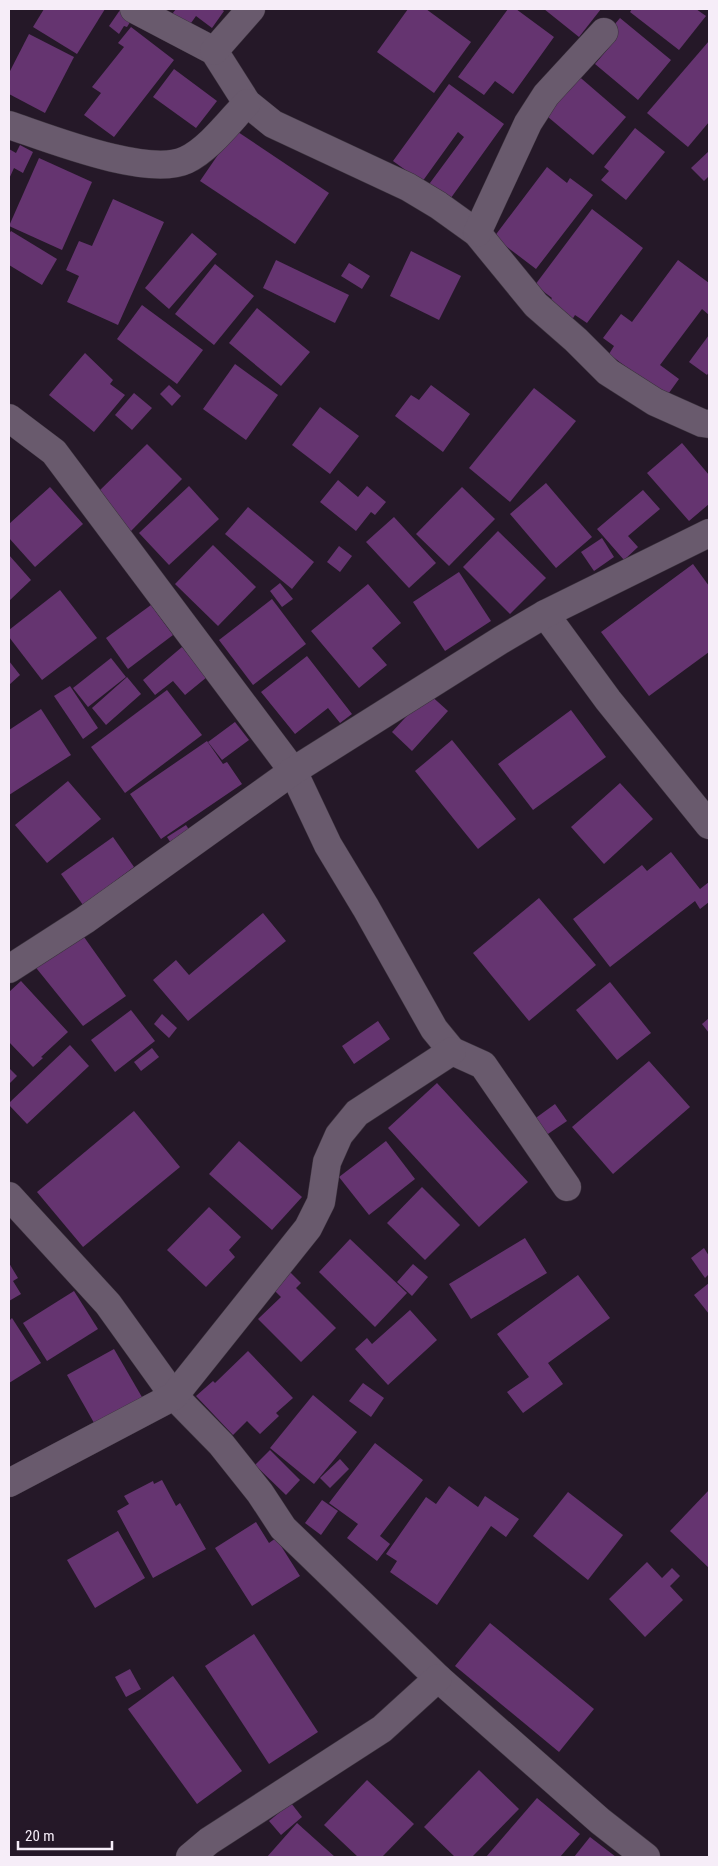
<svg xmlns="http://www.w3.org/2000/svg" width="718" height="1866" viewBox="0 0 718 1866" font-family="'Roboto Condensed',sans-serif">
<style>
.building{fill:#653470}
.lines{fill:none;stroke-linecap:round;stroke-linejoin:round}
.minor-casing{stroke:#3c333e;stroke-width:29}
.minor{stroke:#695a6d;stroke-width:28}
</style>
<rect width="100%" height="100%" fill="#251828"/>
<g class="building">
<path d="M44,9H105L77,54L33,27Z"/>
<path d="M176,9H221L224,11L212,28L196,16L186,30L169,18Z"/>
<path d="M408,9H426L471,42L434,93L377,52Z"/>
<path d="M508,9H516L554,37L513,94L495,81L484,95L458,77Z"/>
<path d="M544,9H601L579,37Z"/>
<path d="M632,9H696L706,16L679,50L630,12Z"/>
<path d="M120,10L132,19L127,27L124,26L119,34L109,26Z"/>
<path d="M620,18L671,60L638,100L595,64L612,44L604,37Z"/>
<path d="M131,27L174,60L114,137L84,115L101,93L92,87L124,47L118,43Z"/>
<path d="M29,34L74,57L45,113L9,94V73Z"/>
<path d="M709,41V122L688,147L647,113Z"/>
<path d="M174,69L217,101L196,128L153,97Z"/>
<path d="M575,73L626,117L593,155L541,111Z"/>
<path d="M449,84L504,124L448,202L427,187L464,137L458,132L422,182L393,161Z"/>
<path d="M635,128L665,152L626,200L601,180L609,171L604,167Z"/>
<path d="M235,130L329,193L295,244L200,181Z"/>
<path d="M20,145L33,152L23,173L14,168L9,179V149L16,153Z"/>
<path d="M709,151V176L704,181L691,168Z"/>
<path d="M39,158L92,182L62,250L9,226Z"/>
<path d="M547,167L567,183L570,178L593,195L536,269L494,237Z"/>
<path d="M113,199L164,222L118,325L67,302L79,276L66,270L79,241L92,246Z"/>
<path d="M592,209L643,248L587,323L575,315L570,323L546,306L552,298L535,285Z"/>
<path d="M11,231L57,259L42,285L9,265V234Z"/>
<path d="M192,233L217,254L169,309L145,288Z"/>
<path d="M411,251L461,276L439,320L390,296Z"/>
<path d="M276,260L349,295L335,323L263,288Z"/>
<path d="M678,260L709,283V315L702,309L660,365L679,379L666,397L609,354L614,346L603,338L621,314L632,322Z"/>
<path d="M349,263L370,276L362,289L341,276Z"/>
<path d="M215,264L254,296L214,345L175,314Z"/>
<path d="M142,305L203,350L177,384L117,339Z"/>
<path d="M257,308L310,352L281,386L229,343Z"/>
<path d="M709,335V372L707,375L689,362Z"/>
<path d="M85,353L113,380L110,384L125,395L94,432L49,395Z"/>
<path d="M235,364L278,395L246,440L203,409Z"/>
<path d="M169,385L181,396L172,406L160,394Z"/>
<path d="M431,385L470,414L443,452L395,416L411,395L419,400Z"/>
<path d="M534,388L576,421L510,502L469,468Z"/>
<path d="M134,393L152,408L132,430L115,415Z"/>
<path d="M320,407L359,436L330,474L292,445Z"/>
<path d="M682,443L709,475V504L689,521L647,473Z"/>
<path d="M147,444L182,479L131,531L95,495Z"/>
<path d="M338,480L358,497L367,486L386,502L375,515L371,512L356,531L320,502Z"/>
<path d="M546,483L592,537L556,568L510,514Z"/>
<path d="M189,486L219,519L169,565L139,533Z"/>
<path d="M50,487L83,524L35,567L9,538V524Z"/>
<path d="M462,487L495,519L449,566L416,534Z"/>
<path d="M643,490L660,509L628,536L638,547L624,560L597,529Z"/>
<path d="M248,507L314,562L292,589L225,534Z"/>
<path d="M394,517L436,563L409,588L366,542Z"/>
<path d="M498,531L546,578L510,614L463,567Z"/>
<path d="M602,538L614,557L594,571L581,552Z"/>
<path d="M213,545L256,587L218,626L175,584Z"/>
<path d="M339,546L352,556L340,572L327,562Z"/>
<path d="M9,555L31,580L9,601Z"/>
<path d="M693,564L709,586V652L649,696L601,632Z"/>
<path d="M459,572L491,621L445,651L413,602Z"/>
<path d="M280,583L293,599L282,607L270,591Z"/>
<path d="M368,584L401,623L372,648L387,665L359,688L311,631Z"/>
<path d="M60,590L97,638L42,680L9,637V630Z"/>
<path d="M272,599L306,644L253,685L219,640Z"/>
<path d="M151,605L173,635L128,669L106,638Z"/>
<path d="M182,647L207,677L185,695L173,681L155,695L143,680Z"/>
<path d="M307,656L352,714L340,723L328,708L295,734L261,692Z"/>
<path d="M111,658L126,677L88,707L73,688Z"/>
<path d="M9,661L20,675L9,685Z"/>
<path d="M127,677L141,694L106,725L92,708Z"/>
<path d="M70,686L98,728L83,739L54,696Z"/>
<path d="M167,690L202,735L125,793L91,747Z"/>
<path d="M428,693L448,711L412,751L392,732Z"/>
<path d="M41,709L71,755L9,795V730Z"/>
<path d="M571,710L606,757L533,810L498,764Z"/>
<path d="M235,722L249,740L222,760L208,742Z"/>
<path d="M452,740L516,819L478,849L415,771Z"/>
<path d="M207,741L223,764L227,762L242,784L161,839L130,794Z"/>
<path d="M68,781L101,819L47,863L15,825Z"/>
<path d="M620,783L653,819L604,864L571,827Z"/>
<path d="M186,825L195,839L176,851L167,837Z"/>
<path d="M113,837L134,867L83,905L61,874Z"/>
<path d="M671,852L700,889L709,882V902L700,909L695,901L610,967L573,919L642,865L647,871Z"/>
<path d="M539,898L596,965L529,1021L473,953Z"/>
<path d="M263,913L286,941L188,1021L153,980L176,960L189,975Z"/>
<path d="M84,937L126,996L83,1026L33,964Z"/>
<path d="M21,981L68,1032L41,1057L43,1058L33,1067L9,1042V992Z"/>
<path d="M610,982L651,1033L617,1060L576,1010Z"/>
<path d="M131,1010L155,1041L115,1072L91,1040Z"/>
<path d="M162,1014L177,1028L169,1038L154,1024Z"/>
<path d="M709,1018V1033L702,1024Z"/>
<path d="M378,1021L390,1039L354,1064L342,1046Z"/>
<path d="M70,1045L89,1066L27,1124L9,1105V1103Z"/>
<path d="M152,1048L159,1057L141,1071L134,1062Z"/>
<path d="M649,1061L690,1107L613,1174L572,1127Z"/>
<path d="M9,1068L17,1076L9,1084Z"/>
<path d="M437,1083L528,1182L479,1227L388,1128Z"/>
<path d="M555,1104L567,1121L545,1136L533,1120Z"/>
<path d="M134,1111L180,1167L83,1247L37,1192Z"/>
<path d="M239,1141L302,1197L272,1230L209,1174Z"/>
<path d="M386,1141L415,1179L369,1215L339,1177Z"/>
<path d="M422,1187L460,1225L425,1260L387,1223Z"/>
<path d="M209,1207L241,1237L229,1250L235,1257L206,1287L167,1250Z"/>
<path d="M525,1238L547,1273L471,1319L449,1284Z"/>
<path d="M350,1239L407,1293L375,1327L319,1272Z"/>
<path d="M704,1248L709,1256V1274L705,1278L691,1258Z"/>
<path d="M9,1263L18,1278L13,1281L21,1294L9,1301Z"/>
<path d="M413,1264L428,1277L412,1296L397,1282Z"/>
<path d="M284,1266L301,1283L296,1288L336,1328L301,1362L258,1319L281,1297L267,1283Z"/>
<path d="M578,1275L610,1318L548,1363L563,1384L523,1413L507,1392L529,1377L497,1334Z"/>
<path d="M709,1283V1314L694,1295Z"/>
<path d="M74,1291L98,1329L47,1361L23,1323Z"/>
<path d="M410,1310L437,1340L388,1385L355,1349L367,1338L372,1344Z"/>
<path d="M12,1318L41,1363L9,1383V1321Z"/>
<path d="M114,1349L146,1404L98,1430L67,1375Z"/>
<path d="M248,1351L293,1398L276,1413L279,1416L260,1434L247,1421L233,1435L196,1396L213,1381L215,1383Z"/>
<path d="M363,1383L384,1398L371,1417L349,1401Z"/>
<path d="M313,1395L357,1432L314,1484L270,1448Z"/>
<path d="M375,1443L423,1480L380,1536L390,1544L377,1561L347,1538L358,1524L329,1503Z"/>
<path d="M270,1450L300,1480L286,1495L255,1465Z"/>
<path d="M340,1459L349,1469L330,1488L320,1478Z"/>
<path d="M162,1480L176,1506L180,1503L206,1549L153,1578L117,1511L129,1504L124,1496L153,1481L154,1484Z"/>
<path d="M449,1486L478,1507L485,1496L519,1519L506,1537L491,1526L437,1605L390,1572L397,1561L386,1554L426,1497L436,1504Z"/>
<path d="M709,1490V1568L670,1531Z"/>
<path d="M568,1492L623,1535L588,1580L533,1536Z"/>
<path d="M322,1500L338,1511L321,1535L305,1523Z"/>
<path d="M256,1522L269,1543L276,1538L300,1576L252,1606L215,1548Z"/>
<path d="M118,1531L145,1578L95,1608L67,1560Z"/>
<path d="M647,1562L662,1578L672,1568L680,1576L670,1586L683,1600L645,1637L609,1599Z"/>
<path d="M490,1623L594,1709L559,1752L455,1666Z"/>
<path d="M254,1634L318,1732L269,1764L205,1666Z"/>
<path d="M130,1669L141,1689L126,1697L115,1677Z"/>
<path d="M173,1676L242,1771L197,1804L128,1709Z"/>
<path d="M479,1770L519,1809L472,1857H455L424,1827Z"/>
<path d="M367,1780L414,1824L382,1857H358L324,1825Z"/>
<path d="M537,1798L580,1834L560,1857H486Z"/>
<path d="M291,1803L302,1817L281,1835L269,1821Z"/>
<path d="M297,1823L335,1857H267Z"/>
<path d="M590,1837L616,1857H574Z"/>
</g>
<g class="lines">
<g class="minor-casing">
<g id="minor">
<path d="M134,9L214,51L247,103L273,124L408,187L438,205L477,233L536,305L576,340L608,372L655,402L702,423L709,424"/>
<path d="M214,51L251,9"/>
<path d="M9,125C48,138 148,178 186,160C208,150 230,121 247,103"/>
<path d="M477,233L528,123L546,95L604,32"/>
<path d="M9,418L54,452L293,771L328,845L366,908L434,1029L452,1051L483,1065L567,1187"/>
<path d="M545,614L608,700L709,825"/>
<path d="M9,969L85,920L293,771L501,640L545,614L709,533"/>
<path d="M9,1196L108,1304L174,1396L221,1444L260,1493L283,1528L438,1678L600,1821L646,1857"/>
<path d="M9,1483L174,1396L308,1228L321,1202L327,1162L339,1135L357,1113L452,1051"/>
<path d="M190,1857L209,1841L382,1729L438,1678"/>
</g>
</g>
<use href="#minor" class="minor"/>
</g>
<rect width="718" height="1866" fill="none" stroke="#f6edf8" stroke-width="20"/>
<path d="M18 1841v8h94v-8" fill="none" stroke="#f6edf8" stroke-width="2.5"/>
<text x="25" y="1841" font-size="15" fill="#f6edf8" stroke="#251828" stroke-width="4" paint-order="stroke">20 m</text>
</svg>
